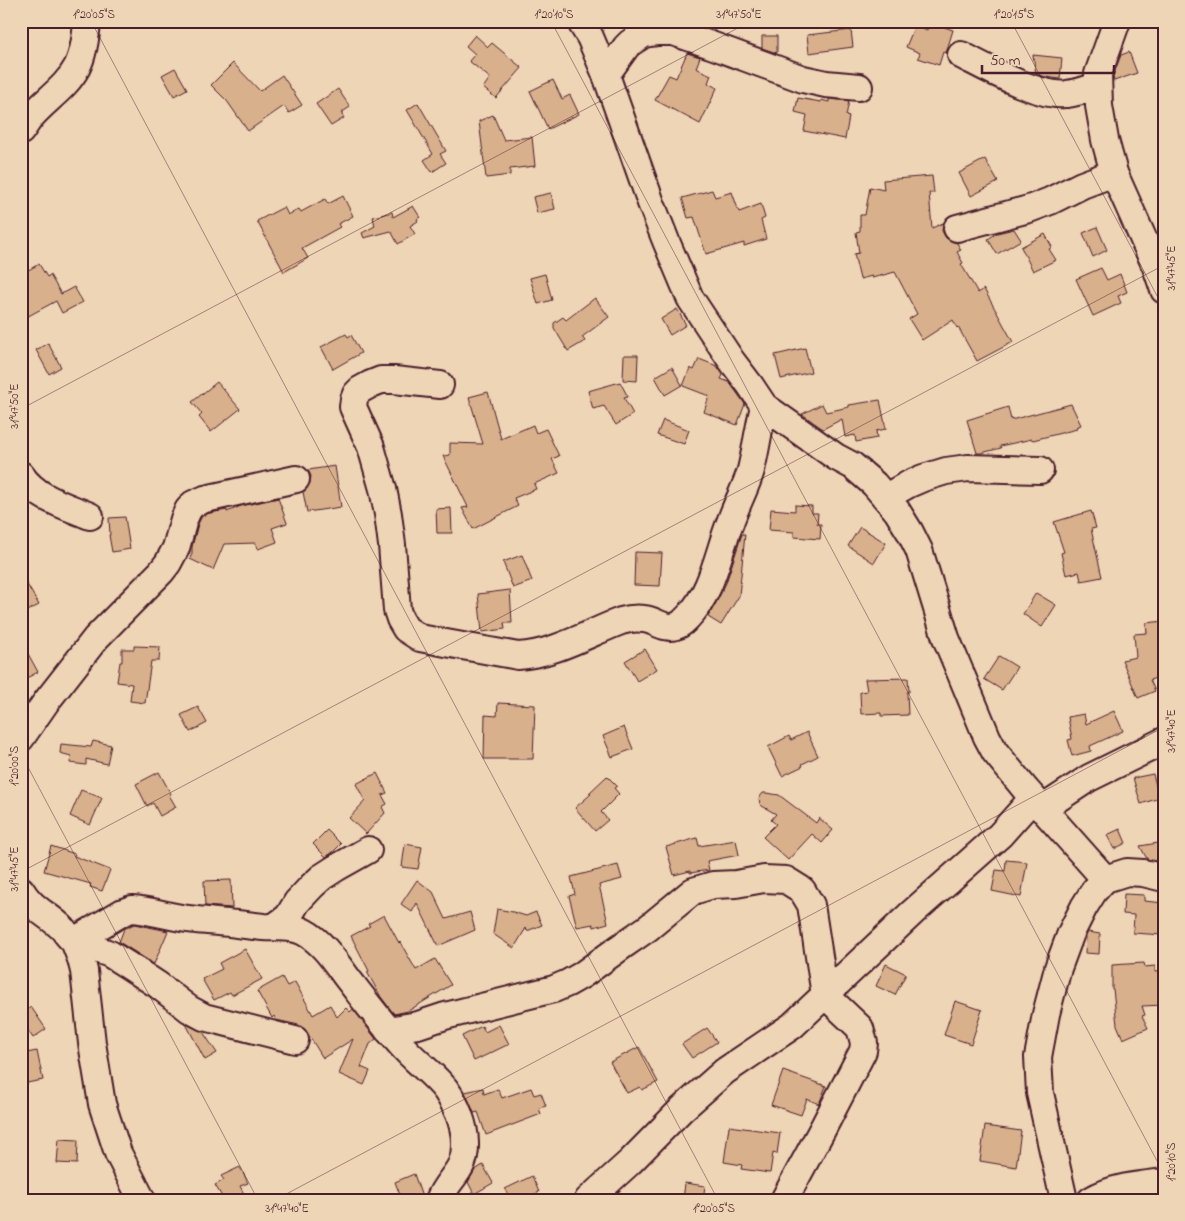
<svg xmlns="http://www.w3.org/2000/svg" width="1185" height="1221" viewBox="0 0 1185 1221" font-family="'Indie Flower',sans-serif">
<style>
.building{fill:#d9b08c;stroke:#4a1f2b}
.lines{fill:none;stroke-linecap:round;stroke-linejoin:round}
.minor-casing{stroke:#4a1f2b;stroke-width:30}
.minor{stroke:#eed5b6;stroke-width:26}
.ticks{fill:none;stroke:#4a1f2b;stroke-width:1;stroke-opacity:0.45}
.neatline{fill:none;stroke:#4a1f2b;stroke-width:2}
.ticks-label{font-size:12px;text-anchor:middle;fill:#4a1f2b}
</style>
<rect width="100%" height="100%" fill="#eed5b6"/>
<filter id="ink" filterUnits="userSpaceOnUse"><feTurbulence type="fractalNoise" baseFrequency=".02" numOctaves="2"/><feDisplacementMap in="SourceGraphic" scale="10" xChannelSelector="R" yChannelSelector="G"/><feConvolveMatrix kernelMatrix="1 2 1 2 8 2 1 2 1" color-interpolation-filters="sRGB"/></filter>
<g filter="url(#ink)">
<g class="building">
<path d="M930,22L953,30L946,53L943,52L939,65L918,58L920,53L906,47L915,25L927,30Z"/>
<path d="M851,30L853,47L809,53L807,35Z"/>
<path d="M475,35L488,47L492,43L522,68L496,98L483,88L490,78L469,61L475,54L466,46Z"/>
<path d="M762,36H777V53L762,48Z"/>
<path d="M1129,52L1137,73L1114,81L1113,76L1121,55Z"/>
<path d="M687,53L700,57L696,68L711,75L708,83L717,88L700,124L655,100L669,75L676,78Z"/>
<path d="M1033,55L1062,58L1060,79L1046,77L1036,74Z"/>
<path d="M233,63L260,91L282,75L302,105L289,113L284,106L248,131L227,101L211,85Z"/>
<path d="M175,68L187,89L174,96L162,75Z"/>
<path d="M553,80L562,99L570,95L579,114L548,129L530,91Z"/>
<path d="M338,89L350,107L341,113L344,118L331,126L316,104Z"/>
<path d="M798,98L821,102V100L829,102V99L849,101L846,116L849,117L845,139L804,131L807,115L795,112Z"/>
<path d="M418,103L446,151L440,154L446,163L432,172L424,160L433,154L407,110Z"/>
<path d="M493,115L504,140L532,137L535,166L510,169V175L486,178L479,121Z"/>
<path d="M985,159L998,182L971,196L959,173Z"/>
<path d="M932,176L934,193H929L932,228L943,223L942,231L946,238L953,242L957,243L961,250L957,252L963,263L961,264L978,293L984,289L1013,342L977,361L958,327L957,328L953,320L922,340L909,319L917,314L895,272L872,278V276L860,279L854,254L859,253L856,232L860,231V215H865L870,187L884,190L883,180Z"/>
<path d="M712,190L715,197L732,192L739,212L761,204L765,218L761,220L766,239L744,246V243L706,254L694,217L688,218L682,198Z"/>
<path d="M551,193L555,209L537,213L533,197Z"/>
<path d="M343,196L353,216L338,224L340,227L302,248L308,258L284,272L257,221L284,207L288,215L299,209L301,212L325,199L328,204Z"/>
<path d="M413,206L420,217L417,219L418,221L410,226L415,234L398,244L391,231L364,238L362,233L375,226L373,217L392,212L393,217Z"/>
<path d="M1097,227L1107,250L1093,257L1083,233Z"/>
<path d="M1014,229L1021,240L997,254L988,239L997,233Z"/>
<path d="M1045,234L1052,247L1049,249L1056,260L1033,271L1021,247Z"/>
<path d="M39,264L47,277L50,275L61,294L74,287L83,302L62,313L56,301L21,320V282L26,279L23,273Z"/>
<path d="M1101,268L1107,280L1120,274L1127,292L1118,296L1121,303L1093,316L1076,279Z"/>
<path d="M545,274L552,300L538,304L530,278Z"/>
<path d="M595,298L609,317L582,337L585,341L568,351L554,328V323L563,317L566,320Z"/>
<path d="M677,309L686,325L670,335L661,319Z"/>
<path d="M346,334L348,337L351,335L361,353L333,369L321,347Z"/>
<path d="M48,343L61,367L49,374L36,350Z"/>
<path d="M805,348L811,372L781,379L775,355Z"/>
<path d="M624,355H638L637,381L623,380Z"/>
<path d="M699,359L717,366L723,375L721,379L729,382L745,404L737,425L704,412L709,396L683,386L690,368L694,370Z"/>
<path d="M672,367L682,385L665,395L655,377Z"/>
<path d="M217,382L240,409L211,432L199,417L202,414L192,402Z"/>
<path d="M620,382L628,397L624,398L633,414L616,425L604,406L593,409L588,391Z"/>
<path d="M488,392L501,439L533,425L536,433L546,429L559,456L552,459L559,473L534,484L536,489L514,498L518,506L473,529L462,508L468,507L443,456L450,455V443L483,444L469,397Z"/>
<path d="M880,400L886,429L876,431L877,438L856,442L855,435L845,437L842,419L823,429L802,414L822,404L826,412L849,407V405Z"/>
<path d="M1071,404L1081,425L1076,427L1077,429L1033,440L1032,439L1000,446L1001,448L981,453H977L967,420L1008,407L1011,420Z"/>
<path d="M663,420L689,430L684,444L657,435Z"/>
<path d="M335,466L341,507L307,512L303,492L306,490L310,483L311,476L308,470Z"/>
<path d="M278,498L287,523L272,528L277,542L258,549L256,543L224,544L213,570L190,559L192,553V547L198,524L202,516L210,513L227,510V512L241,506Z"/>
<path d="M795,505L812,506V513H818L817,524H821L820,539L794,537V532L769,530L771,509L795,511Z"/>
<path d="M451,508L452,533H437L436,509Z"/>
<path d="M1091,511L1096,528L1091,529L1102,577L1081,581L1079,572L1066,575L1061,553L1064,552L1054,522Z"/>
<path d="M125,517L130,549L112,552L109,535H110L109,518Z"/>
<path d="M860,527L886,543L874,563L848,546Z"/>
<path d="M742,534H745L739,596L721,625L708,617L716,603L726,583Z"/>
<path d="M635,552L662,553L660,586L634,585Z"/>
<path d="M522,555L532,581L513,588L503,562Z"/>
<path d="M21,574L39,605L21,614Z"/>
<path d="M510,590L512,623H504L505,629L482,632L478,594Z"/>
<path d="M1036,593L1056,605L1042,627L1023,614Z"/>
<path d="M1164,621V675L1150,680L1155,691L1138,698L1122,660L1136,657L1134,634L1147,633L1146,623Z"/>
<path d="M21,641L38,672L21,681Z"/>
<path d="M134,646L160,647L159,661H151L145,703L130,701L132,684L117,682L120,662H122V649H134Z"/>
<path d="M645,649L657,669L637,681L625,661Z"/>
<path d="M999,656L1017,667L1002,690L984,679Z"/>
<path d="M908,678L909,692H907L908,715L881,716V713L861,714L860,692L867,691L865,679Z"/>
<path d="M498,703L535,705L533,759H484L485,715L497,716Z"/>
<path d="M198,707L207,723L190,732L181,715Z"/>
<path d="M1114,711L1123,731L1090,746L1091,751L1072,756L1068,740L1072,739L1068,717L1084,714L1086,724Z"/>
<path d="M624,727L633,749L612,757L603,736Z"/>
<path d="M807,732L818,756L802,764L803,766L782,776L768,747L789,736L791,740Z"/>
<path d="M93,741L111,745L107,764L86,759V765L70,763L71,756L60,753L61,744L91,747Z"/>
<path d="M159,772L171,794L169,795L176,807L160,816L153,803L147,806L136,784Z"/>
<path d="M377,773L387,793L382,795L387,804L382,807L385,813L366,834L349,818L365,801L356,784Z"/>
<path d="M1153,774L1159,798L1141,804L1133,778Z"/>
<path d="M607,776L617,786L614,788L619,794L601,812L608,820L595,831L575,808L591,794L589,793Z"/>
<path d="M81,790L102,798L90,825L70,816Z"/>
<path d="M763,793H766L779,795L816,823L819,818L833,830L822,843L812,834L788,860L763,837L776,824L771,820L776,814L762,806L760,804L759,798Z"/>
<path d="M1120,829L1126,843L1114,849L1107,835Z"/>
<path d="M327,830L341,844L333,852L326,857L313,844Z"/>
<path d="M697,838L699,846L736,840L739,855L707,861L709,870L690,873V871L674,875L666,847Z"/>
<path d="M1164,842V863L1147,859L1140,846Z"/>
<path d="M405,844L422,847L418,869L402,867Z"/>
<path d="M51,846L75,854L74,856L110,870L102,891L90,887L91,884L44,871Z"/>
<path d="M1006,860L1027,862L1021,897L992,891L996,870L1005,871Z"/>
<path d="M618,865L622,879L599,885L608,923L594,927L593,924L577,927L569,896L575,894L571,877Z"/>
<path d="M231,880L232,908L205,906L204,881Z"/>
<path d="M417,880L433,892L446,919L470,912L475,930L438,946L417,903L412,912L401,904Z"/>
<path d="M1124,894L1144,895V901L1164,903L1163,935L1133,933L1134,915L1123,914Z"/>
<path d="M497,909L513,912L526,916L536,912L542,925L527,931L526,928L514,948L493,934Z"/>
<path d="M384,915L399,943L400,942L416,970L435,959L451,985L408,1011L394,1014L381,997L367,972L369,971L351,936L370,926L368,924Z"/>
<path d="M134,924L168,931L154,964L119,942L124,929Z"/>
<path d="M1088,932L1100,934L1099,954L1085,953L1086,936Z"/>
<path d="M245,949L262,979L232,995L230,992L214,1000L202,979L222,969L219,963Z"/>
<path d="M1144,963L1145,967L1155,966V972L1163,971L1164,1005L1142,1006L1145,1015L1142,1016L1148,1028L1123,1039L1117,1025L1113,989H1112V965Z"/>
<path d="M886,964L906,974L895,995L876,986Z"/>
<path d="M282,977L287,986L295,982L313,1015L330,1005L337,1017L346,1008L350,1012L353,1009L376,1039L370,1044L361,1067L370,1071L364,1085L339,1074L353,1039L323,1058L305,1029L299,1025L276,1020L274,1016L272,1018L257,991Z"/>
<path d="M955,1001L982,1010L971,1044L944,1035Z"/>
<path d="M31,1007L46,1029L33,1038L21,1020V1014Z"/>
<path d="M186,1024L203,1032L217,1053L205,1060Z"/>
<path d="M499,1025L509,1044L474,1061L462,1036L482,1026L485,1032Z"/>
<path d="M707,1028L717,1042L692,1058L682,1044Z"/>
<path d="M639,1047L658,1082L642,1090L640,1087L627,1093L610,1062Z"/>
<path d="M37,1051L43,1080L21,1084V1054Z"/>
<path d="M783,1071L826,1086L819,1104L807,1099L801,1115L771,1105Z"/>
<path d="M483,1088L484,1094L498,1089L502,1098L531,1088L534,1095L541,1093L546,1106L539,1108L541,1114L486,1135L478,1112L474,1113L465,1092Z"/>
<path d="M729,1126L780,1133L777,1154L773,1153L770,1173L741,1169L742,1165L724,1162Z"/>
<path d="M985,1126L1021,1131L1016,1167L980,1161Z"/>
<path d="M59,1139L78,1140L77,1164L57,1163Z"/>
<path d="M483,1165L493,1183L474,1194L468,1182L475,1170Z"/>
<path d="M240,1167L248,1183L240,1186L247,1200H224L215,1185L224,1180L221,1176Z"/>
<path d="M414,1174L423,1200H402L395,1182Z"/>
<path d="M532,1176L539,1192L534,1195L536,1200H510L505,1189Z"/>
<path d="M685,1183L705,1186L703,1200H683Z"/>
</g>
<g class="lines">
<g class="minor-casing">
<g id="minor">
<path d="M580,21L590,37L606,75L651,203L666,241L690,298L731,360L750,385L764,406L836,457L853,466L874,484L897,511L910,532L919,550L946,638L987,737L995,752L1026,790L1105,879"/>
<path d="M1117,21L1098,74L1099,106L1105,140L1114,173L1156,267L1164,290"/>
<path d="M961,55C987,68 1039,98 1067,94C1077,93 1088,89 1097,86"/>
<path d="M606,75L626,47L630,43L644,34L658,32H673L711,45L803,79L826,84L859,87"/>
<path d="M21,131C24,127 27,122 30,118C45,100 66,88 77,67C84,53 86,36 87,21"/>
<path d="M957,228L1029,209L1050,201L1082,185L1114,173"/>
<path d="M440,385L394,380H381L371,384L360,390L356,394L354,399L353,407L371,447L383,489L388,514L392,545L397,610L400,619L406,629L420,638L446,643L518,656C554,654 587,634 621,621C628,619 636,618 644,619C655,620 665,630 676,626C681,625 685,620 688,617C713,591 718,552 731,520C737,503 746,487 751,470C756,449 759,427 764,406"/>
<path d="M21,475C36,498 66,506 90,516"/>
<path d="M886,497L909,484L923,478L946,471L968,468L1040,470"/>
<path d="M21,738L46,702L96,638L161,572L168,563L176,548L184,519L188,510L193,504L205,499L296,479"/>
<path d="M1042,809L1089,778L1164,741"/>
<path d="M21,890C32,909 48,914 63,929C67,934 69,938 74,941L81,959L84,971L92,1043L102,1104L118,1153L142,1200"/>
<path d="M274,927L288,917L297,902L312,886L322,877L336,868L368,850"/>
<path d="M74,941L123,912L132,909C151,910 169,917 188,919C204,921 220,922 237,924C246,925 254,926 263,927C277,928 291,925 304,932C323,942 336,963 348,979C366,1002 383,1025 403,1047C416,1062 434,1074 446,1090C456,1104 465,1125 465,1143C466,1172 448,1177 439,1200"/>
<path d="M74,941L110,954L129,966L158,985L189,1009L204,1017L295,1040"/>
<path d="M388,1030L418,1025L445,1016L554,989L568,983L582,975L622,946L648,928L693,891L713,885L736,884L764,879L786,880L802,890L811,905L825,995L860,1028L864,1043L863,1051L822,1130L784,1200"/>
<path d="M588,1200L630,1162L682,1109L725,1071L792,1026L913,912L1000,835L1033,798"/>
<path d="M1064,1200L1040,1093L1038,1057L1046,1014L1058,968L1071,933L1084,907L1094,891L1105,879L1127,872L1143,873L1164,878"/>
<path d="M1091,1200C1114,1187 1138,1185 1164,1182"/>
</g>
</g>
<use href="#minor" class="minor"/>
</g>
</g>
<path class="ticks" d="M91,21L718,1200M551,21L1164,1174M1011,21L1164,309M21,409L751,21M21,754L258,1200M21,872L1164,265M275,1200L1164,727M1145,1200L1164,1190"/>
<rect width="1185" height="1221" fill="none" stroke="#eed5b6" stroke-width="55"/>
<path d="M982 65v8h132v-8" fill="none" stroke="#4a1f2b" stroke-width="2.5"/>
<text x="990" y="65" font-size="15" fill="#4a1f2b" stroke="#eed5b6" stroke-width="4" paint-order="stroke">50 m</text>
<rect x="28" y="28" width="1130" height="1166" class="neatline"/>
<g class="ticks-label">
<text x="94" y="18">1°20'05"S</text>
<text x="554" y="18">1°20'10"S</text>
<text x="739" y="18">31°47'50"E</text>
<text x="1014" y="18">1°20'15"S</text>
<text transform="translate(1171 268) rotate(-90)" y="4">31°47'45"E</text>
<text transform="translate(14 406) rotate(-90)" y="4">31°47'50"E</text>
<text transform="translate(1171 731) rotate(-90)" y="4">31°47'40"E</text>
<text transform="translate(14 766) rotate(-90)" y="4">1°20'00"S</text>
<text transform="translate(14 869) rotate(-90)" y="4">31°47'45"E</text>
<text transform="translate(1171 1162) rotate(-90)" y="4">1°20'10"S</text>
<text x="287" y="1212">31°47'40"E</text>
<text x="714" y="1212">1°20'05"S</text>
</g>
</svg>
